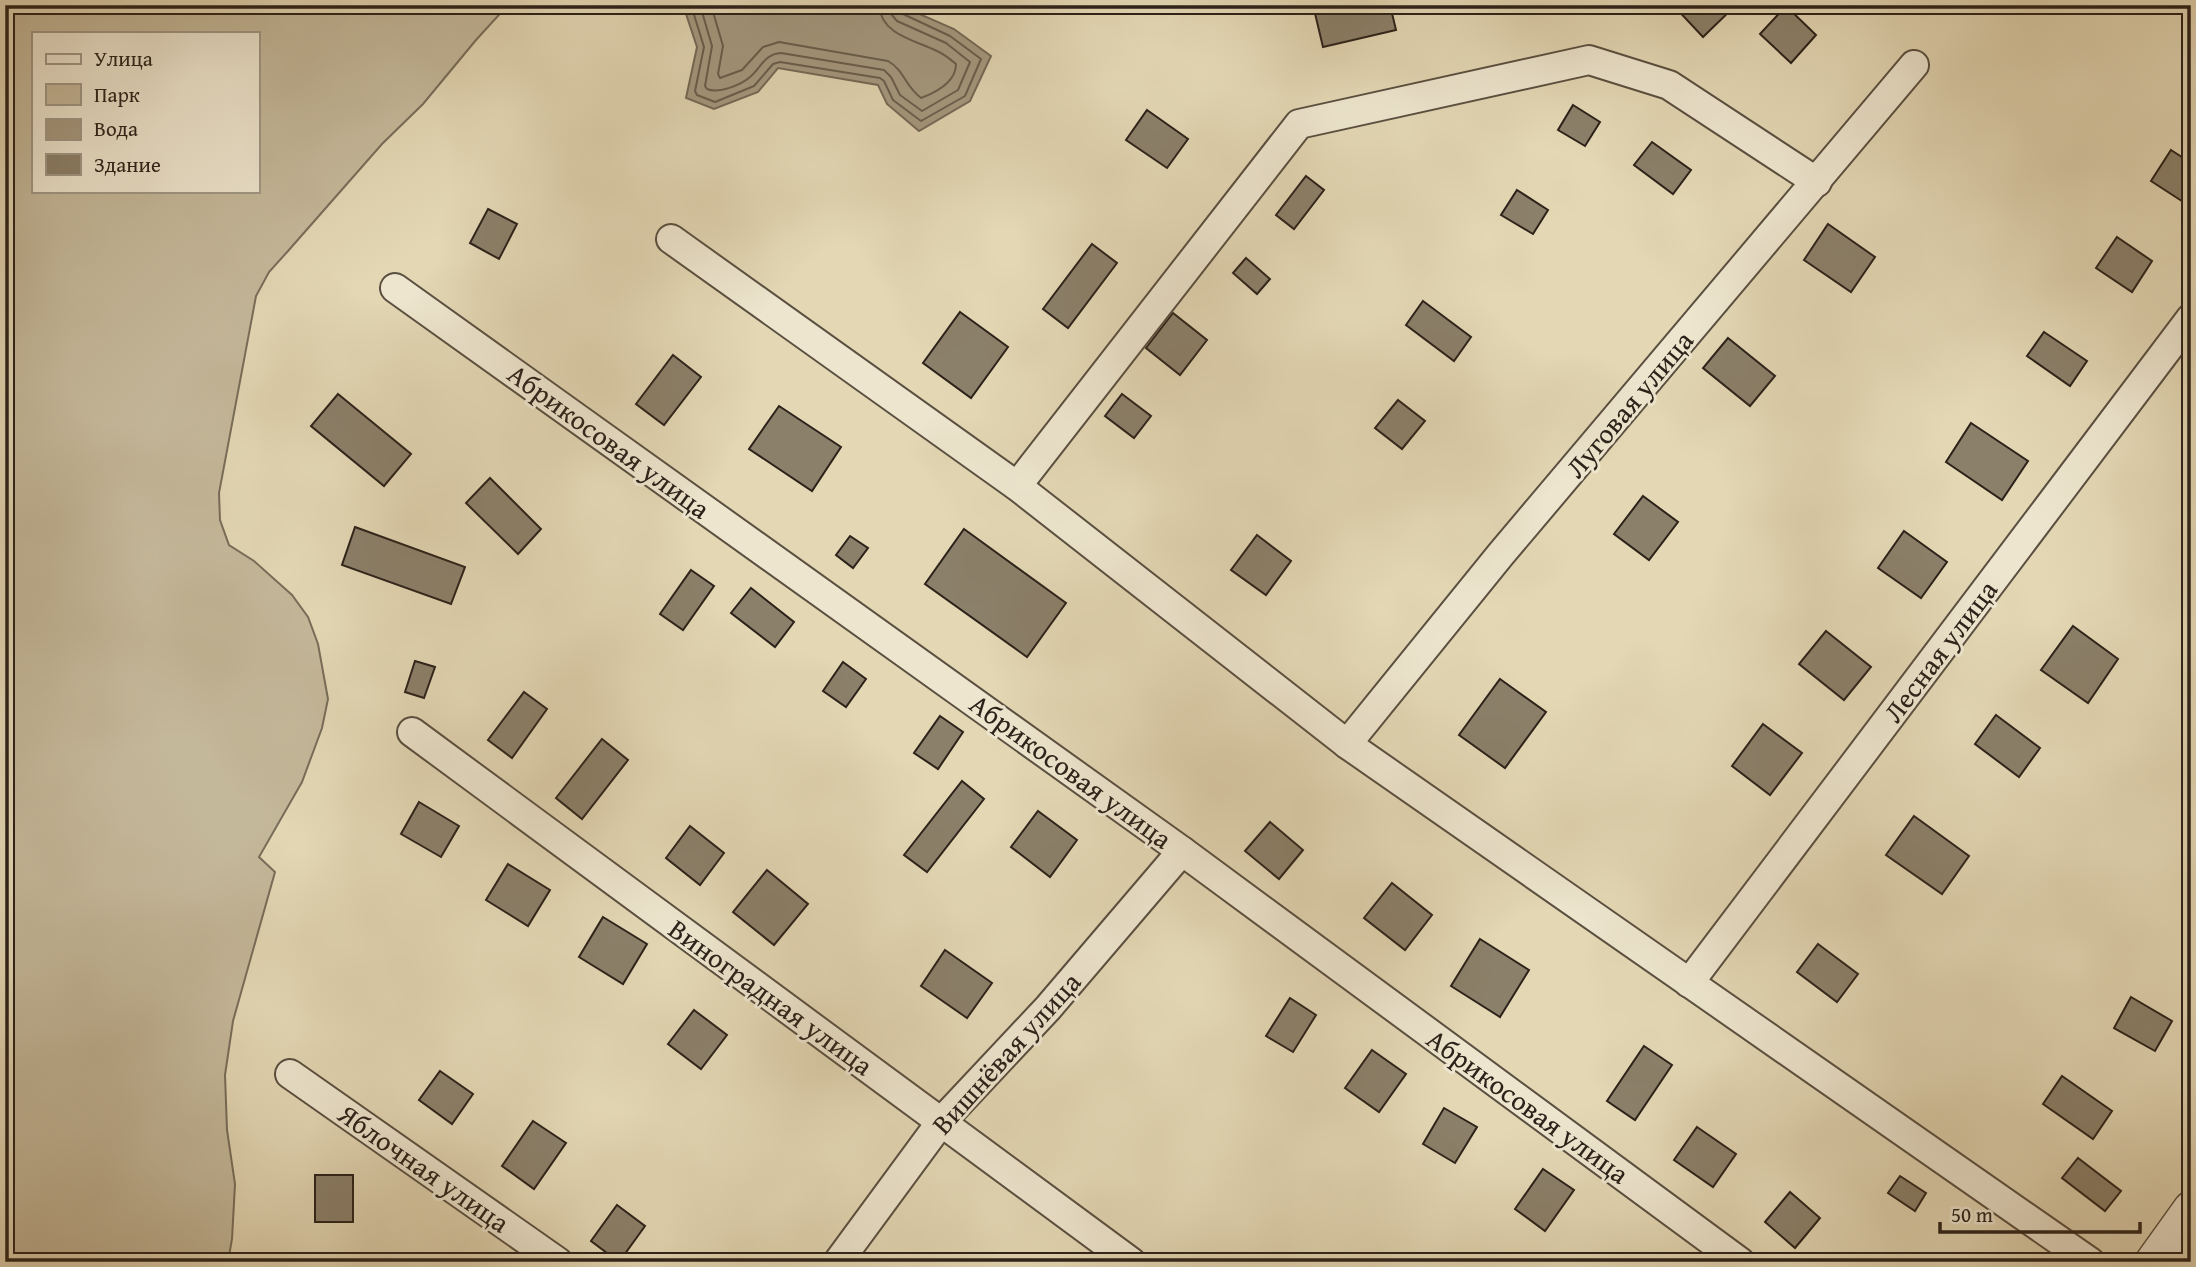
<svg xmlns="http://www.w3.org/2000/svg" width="2196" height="1267" viewBox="0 0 2196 1267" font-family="'Gentium Book Plus',serif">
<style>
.green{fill:#c4b89a;stroke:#786d5a;stroke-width:2;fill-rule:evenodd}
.water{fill:#a59980;stroke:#756957;stroke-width:2}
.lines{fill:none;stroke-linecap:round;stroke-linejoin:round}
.shore{stroke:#685e4d;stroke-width:2}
.building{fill:#8b806a;stroke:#2c221a;stroke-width:2}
.minor-casing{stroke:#5a4f40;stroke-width:32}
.tertiary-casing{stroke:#5a4f40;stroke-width:38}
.minor{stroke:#ede5ce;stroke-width:28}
.tertiary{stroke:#ede5ce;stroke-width:35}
.labels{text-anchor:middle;stroke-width:6;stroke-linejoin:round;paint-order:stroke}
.street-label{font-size:28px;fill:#2c221a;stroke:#ede5ce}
</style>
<rect width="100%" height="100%" fill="#e3d7b4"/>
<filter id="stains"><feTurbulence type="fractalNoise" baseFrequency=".00286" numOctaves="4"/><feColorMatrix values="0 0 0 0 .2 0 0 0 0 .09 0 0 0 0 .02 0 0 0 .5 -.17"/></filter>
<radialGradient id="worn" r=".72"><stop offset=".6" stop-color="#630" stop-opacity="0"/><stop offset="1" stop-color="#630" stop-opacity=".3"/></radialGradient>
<path class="green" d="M5,5H508L476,40L423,104L382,144L288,251L269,272L256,296L219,493L220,520L229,545L254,561L292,595L308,617L318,644L328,699L322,728L302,782L259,857L275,872L233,1021L225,1075L227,1130L235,1184L232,1239L228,1262H5ZM33,33H257V191H33Z"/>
<path class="water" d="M695,5H899L954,29L991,56L970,101L919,131L887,104L878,85L778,68L758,92L714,109L686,98L697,47L684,8Z"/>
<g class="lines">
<g class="shore">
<path d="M691,5L704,47L695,91L697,95L715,102L754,86L773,64L780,62L880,78L884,81L893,100L921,121L965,96L981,59L950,36L903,14L899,11V5"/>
<path d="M700,5L712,46L705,86L707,89C718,94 741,85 750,77C761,68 764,54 781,53L884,70L891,77L900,95L922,111L958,90L970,62L946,43L897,21L891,14L890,5"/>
<path d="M711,5L723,46L718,74L720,78L742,70L763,47L779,42L888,61C905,71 904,85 921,98C937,92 956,82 956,64C950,59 944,54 937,51C915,40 881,35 879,5"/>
</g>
</g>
<g class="building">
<path d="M1313,5H1390L1396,30L1323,47Z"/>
<path d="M1673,5H1736L1703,37Z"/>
<path d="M1786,6L1816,35L1791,63L1760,34Z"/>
<path d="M1573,105L1600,122L1585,146L1558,130Z"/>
<path d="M1147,110L1188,139L1167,168L1126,140Z"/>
<path d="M1652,142L1691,170L1673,194L1634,165Z"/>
<path d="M2171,150L2191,163V207L2151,181Z"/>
<path d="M1306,176L1324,190L1294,229L1276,215Z"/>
<path d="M1517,190L1548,210L1533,234L1501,215Z"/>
<path d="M488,209L517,224L499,259L470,243Z"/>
<path d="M1828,224L1875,257L1851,292L1804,260Z"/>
<path d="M2117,237L2152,261L2132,292L2096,268Z"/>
<path d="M1092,244L1117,263L1068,328L1043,309Z"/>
<path d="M1246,258L1270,279L1257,294L1233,273Z"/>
<path d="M1423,301L1471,337L1454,361L1406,325Z"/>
<path d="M960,312L1008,347L971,398L923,363Z"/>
<path d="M1173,313L1207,340L1180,375L1146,348Z"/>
<path d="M2044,332L2087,361L2070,386L2027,356Z"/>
<path d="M1728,338L1775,376L1750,406L1703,368Z"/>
<path d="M673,355L701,377L664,425L636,404Z"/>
<path d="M338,394L411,454L384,486L311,426Z"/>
<path d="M1122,394L1151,416L1134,438L1105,416Z"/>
<path d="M1398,400L1425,421L1402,449L1375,428Z"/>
<path d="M779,406L841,447L812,491L749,449Z"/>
<path d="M1971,423L2028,461L2002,500L1946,462Z"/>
<path d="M490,478L541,529L518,554L466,503Z"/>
<path d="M1643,496L1678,522L1649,560L1614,534Z"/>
<path d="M355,527L465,567L451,604L342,565Z"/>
<path d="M964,529L1066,603L1027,657L925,584Z"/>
<path d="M1904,531L1947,562L1921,598L1878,568Z"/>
<path d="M1257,535L1291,561L1266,595L1231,570Z"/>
<path d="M850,536L868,548L853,568L836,555Z"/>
<path d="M691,570L714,586L683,630L660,614Z"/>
<path d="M751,588L794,622L775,647L731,613Z"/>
<path d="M2073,626L2118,659L2088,703L2041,670Z"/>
<path d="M1826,631L1871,667L1844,700L1799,664Z"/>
<path d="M415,661L435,667L424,698L405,692Z"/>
<path d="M843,662L866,679L846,707L823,691Z"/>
<path d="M1500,679L1546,712L1505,768L1459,735Z"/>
<path d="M524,692L547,709L512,758L488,740Z"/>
<path d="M1996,715L2040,748L2019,777L1975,744Z"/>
<path d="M940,716L963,732L938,769L914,753Z"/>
<path d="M1763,724L1802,753L1770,795L1732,766Z"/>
<path d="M602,739L628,760L582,819L556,798Z"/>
<path d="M962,781L984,799L927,872L904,855Z"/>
<path d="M419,802L459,826L441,857L401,834Z"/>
<path d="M1038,811L1077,840L1050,877L1011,847Z"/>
<path d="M1914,816L1969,856L1942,894L1886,855Z"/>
<path d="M1270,822L1303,850L1279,879L1245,851Z"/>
<path d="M690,826L724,853L700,885L666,858Z"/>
<path d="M508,864L550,890L528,926L486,900Z"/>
<path d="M767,870L808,904L774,945L733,912Z"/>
<path d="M1392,883L1432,915L1405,950L1364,918Z"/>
<path d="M603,917L647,944L623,984L579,957Z"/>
<path d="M1480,939L1529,970L1500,1017L1451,986Z"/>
<path d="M1818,944L1858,974L1837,1002L1797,972Z"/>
<path d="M945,950L992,983L967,1018L921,986Z"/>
<path d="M2131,997L2172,1021L2155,1051L2114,1028Z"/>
<path d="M1290,998L1316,1015L1293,1052L1266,1036Z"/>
<path d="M694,1010L727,1035L701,1069L668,1044Z"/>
<path d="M1644,1046L1672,1065L1635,1120L1607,1101Z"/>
<path d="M1372,1050L1406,1074L1379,1112L1345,1088Z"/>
<path d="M440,1071L473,1094L452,1124L419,1100Z"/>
<path d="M2062,1076L2112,1111L2093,1139L2043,1104Z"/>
<path d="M1444,1108L1477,1127L1455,1163L1423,1144Z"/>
<path d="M533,1121L566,1143L534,1189L502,1166Z"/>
<path d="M1697,1127L1736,1154L1713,1187L1674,1160Z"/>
<path d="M2078,1158L2121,1191L2105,1211L2062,1178Z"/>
<path d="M1543,1169L1574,1190L1545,1231L1515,1209Z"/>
<rect x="315" y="1175" width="38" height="47"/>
<path d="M1900,1176L1926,1193L1915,1211L1888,1193Z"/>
<path d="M1790,1192L1820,1218L1795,1248L1765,1222Z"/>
<path d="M617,1205L645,1226L619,1262L591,1241Z"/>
</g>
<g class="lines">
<g class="minor-casing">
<g id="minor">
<path d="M671,239L1017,486L1347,744L2090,1262"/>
<path d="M395,288L1182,851L1740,1262"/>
<path d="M1017,486L1299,124L1589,60L1669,85L1817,182"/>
<path d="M412,732L1131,1262"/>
<path d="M1347,744L1501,554L1914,65"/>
<path d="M1689,983L2191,318"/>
<path d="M290,1074L558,1262"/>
<path d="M838,1262L941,1122L1048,1008L1182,851"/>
</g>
</g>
<g class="tertiary-casing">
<path id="tertiary" d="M2153,1262L2191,1209"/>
</g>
<use href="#minor" class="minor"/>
<use href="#tertiary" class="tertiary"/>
</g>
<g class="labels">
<g class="street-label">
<text transform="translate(1629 404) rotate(-50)" y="10">Луговая улица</text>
<text transform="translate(609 441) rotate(36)" y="10">Абрикосовая улица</text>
<text transform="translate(1940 651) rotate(-53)" y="10">Лесная улица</text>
<text transform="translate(1071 771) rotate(36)" y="10">Абрикосовая улица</text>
<text transform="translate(771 997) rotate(36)" y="10">Виноградная улица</text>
<text transform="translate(1006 1053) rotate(-48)" y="10">Вишнёвая улица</text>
<text transform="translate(1528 1106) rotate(36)" y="10">Абрикосовая улица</text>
<text transform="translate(424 1168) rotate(35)" y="10">Яблочная улица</text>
</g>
</g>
<rect width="2196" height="1267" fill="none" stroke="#e3d7b4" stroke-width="28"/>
<rect x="7" y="7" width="2182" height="1253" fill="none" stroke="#2c221a" stroke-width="3.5"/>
<rect x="14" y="14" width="2168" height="1239" fill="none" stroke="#2c221a" stroke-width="2"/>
<rect x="32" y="32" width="228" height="161" fill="#ede5ce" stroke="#a09786" stroke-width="2"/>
<rect x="46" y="54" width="35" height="10" fill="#ede5ce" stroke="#a09786" stroke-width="2"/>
<text x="94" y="66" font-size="21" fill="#2c221a">Улица</text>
<rect x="46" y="84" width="35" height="21" fill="#c4b89a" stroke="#a09786" stroke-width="2"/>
<text x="94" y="102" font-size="21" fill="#2c221a">Парк</text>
<rect x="46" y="119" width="35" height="21" fill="#a59980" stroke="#a09786" stroke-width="2"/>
<text x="94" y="136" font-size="21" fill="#2c221a">Вода</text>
<rect x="46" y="154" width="35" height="21" fill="#8b806a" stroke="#a09786" stroke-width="2"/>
<text x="94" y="172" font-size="21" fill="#2c221a">Здание</text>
<path d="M1940 1222v10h200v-10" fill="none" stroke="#2c221a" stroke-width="3.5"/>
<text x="1951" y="1222" font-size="21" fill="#2c221a" stroke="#ede5ce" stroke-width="5" paint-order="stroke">50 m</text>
<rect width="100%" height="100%" filter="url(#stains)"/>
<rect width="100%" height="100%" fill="url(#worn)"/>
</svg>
